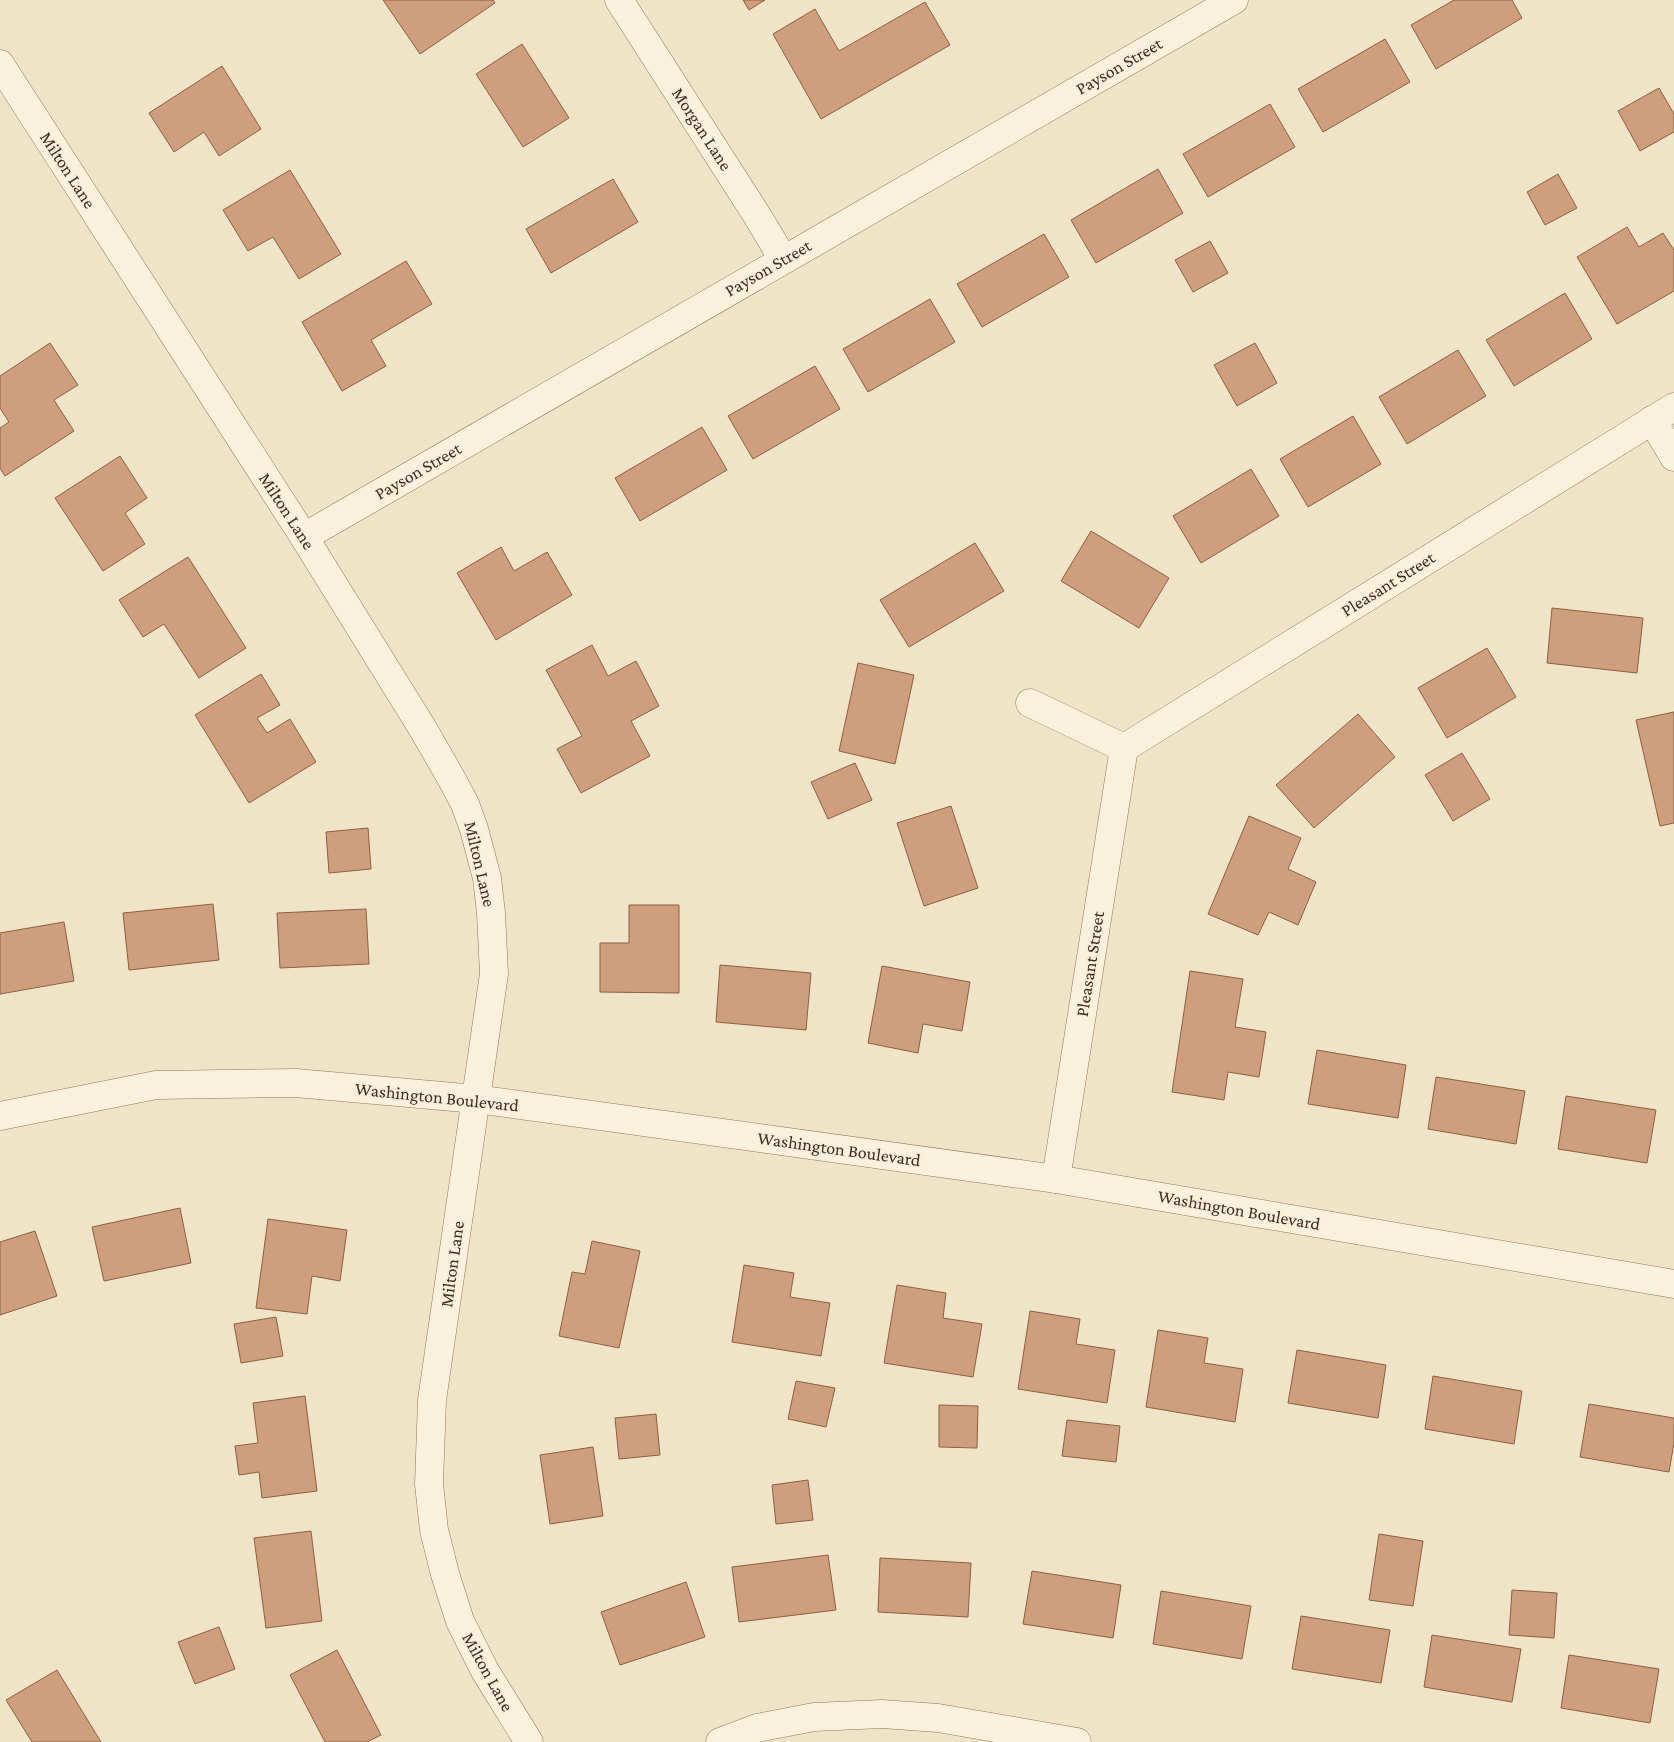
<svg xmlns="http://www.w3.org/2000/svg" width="1674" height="1742" viewBox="0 0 1674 1742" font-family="'Crimson Pro',serif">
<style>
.building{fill:#cf9f7d;stroke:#8d5f41}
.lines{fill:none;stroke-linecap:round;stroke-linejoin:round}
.street-casing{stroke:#8d765c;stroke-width:29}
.street{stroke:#faf1dc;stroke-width:28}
.labels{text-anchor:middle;stroke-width:4;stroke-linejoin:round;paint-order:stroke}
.street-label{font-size:18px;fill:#3d2e20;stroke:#f7eed8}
</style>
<rect width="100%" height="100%" fill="#f0e4c8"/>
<g class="building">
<path d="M383,0H493L495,3L420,54Z"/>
<path d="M743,0H765L749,10Z"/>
<path d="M1454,0H1512L1522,18L1436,69L1411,25Z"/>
<path d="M925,2L950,45L821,119L773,34L815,9L839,51Z"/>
<path d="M1385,39L1410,82L1323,132L1298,89Z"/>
<path d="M522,44L569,118L523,147L476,74Z"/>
<path d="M222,66L261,129L219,156L204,132L174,152L149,113Z"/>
<path d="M1659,88L1674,114V132L1640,151L1618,111Z"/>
<path d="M1270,104L1295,147L1208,197L1183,154Z"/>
<path d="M1158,169L1183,213L1096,263L1071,220Z"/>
<path d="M290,170L341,254L299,279L273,237L248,251L223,210Z"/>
<path d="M1558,174L1577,208L1545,225L1527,192Z"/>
<path d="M613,179L638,222L551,273L526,229Z"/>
<path d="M1627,227L1639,247L1663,233L1674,250V291L1617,324L1577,257Z"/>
<path d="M1044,234L1069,277L982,327L957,284Z"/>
<path d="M1210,241L1228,273L1193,292L1175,260Z"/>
<path d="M406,261L432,304L371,340L386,366L342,391L302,322Z"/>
<path d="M1565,293L1592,339L1514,386L1486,340Z"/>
<path d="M930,299L955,342L868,392L843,349Z"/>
<path d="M50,343L78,385L54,400L74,431L5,476L0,468V428L9,422L0,408V376Z"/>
<path d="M1255,343L1277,383L1237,406L1214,365Z"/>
<path d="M1458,350L1486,396L1407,444L1379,397Z"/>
<path d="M815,366L840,409L753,459L728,416Z"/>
<path d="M1353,416L1381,464L1308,507L1280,459Z"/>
<path d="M702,427L727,470L640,521L615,478Z"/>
<path d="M120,456L147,498L125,513L145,544L103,571L55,498Z"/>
<path d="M1251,469L1279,516L1201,563L1173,516Z"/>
<path d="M1091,531L1169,578L1139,628L1061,581Z"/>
<path d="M975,543L1004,591L909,647L880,600Z"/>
<path d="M501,547L514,571L547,552L572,595L496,640L457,573Z"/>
<path d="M188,557L246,648L199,678L164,624L143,637L119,600Z"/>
<path d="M1552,608L1643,618L1637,673L1547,663Z"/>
<path d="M592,645L608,676L636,661L659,706L631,721L650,756L581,793L557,749L582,736L546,670Z"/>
<path d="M1487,648L1516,697L1447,738L1418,688Z"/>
<path d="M858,663L914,675L895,764L839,751Z"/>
<path d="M261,674L280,705L257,718L267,733L290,719L316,762L249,803L195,715Z"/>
<path d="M1674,712V823L1660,826L1636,720Z"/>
<path d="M1358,714L1395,757L1314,828L1276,785Z"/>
<path d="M1462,753L1490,799L1453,821L1425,775Z"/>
<path d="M855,763L872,800L828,819L811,782Z"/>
<path d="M951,806L978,888L924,906L897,823Z"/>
<path d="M1249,816L1301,838L1288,869L1316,882L1298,925L1269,912L1258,935L1208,914Z"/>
<path d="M368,828L371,869L329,873L326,832Z"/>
<path d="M213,904L219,960L129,970L123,913Z"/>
<path d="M629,905H679V993L600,992V943H629Z"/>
<path d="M366,909L369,964L280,968L277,913Z"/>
<path d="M64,922L74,981L0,994V933Z"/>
<path d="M720,965L811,973L806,1030L716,1022Z"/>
<path d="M882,966L970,982L962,1031L923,1024L918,1053L868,1043Z"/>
<path d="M1190,971L1243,979L1235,1027L1266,1032L1259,1077L1228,1072L1224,1100L1172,1092Z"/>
<path d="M1317,1050L1406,1065L1398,1118L1308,1104Z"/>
<path d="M1436,1077L1525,1091L1516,1144L1428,1129Z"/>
<path d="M1566,1096L1656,1110L1647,1163L1558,1149Z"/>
<path d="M180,1208L191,1263L104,1281L92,1227Z"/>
<path d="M268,1219L347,1230L340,1281L312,1276L307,1314L256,1308Z"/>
<path d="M35,1231L57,1296L0,1315V1242Z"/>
<path d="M592,1241L640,1251L619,1348L559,1336L572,1272L585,1274Z"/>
<path d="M744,1265L794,1273L790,1297L830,1303L821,1356L732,1342Z"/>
<path d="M897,1285L946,1293L943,1318L982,1324L973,1377L884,1363Z"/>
<path d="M1030,1311L1080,1319L1076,1344L1115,1350L1107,1403L1018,1389Z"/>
<path d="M276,1317L283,1356L241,1363L234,1324Z"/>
<path d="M1158,1330L1208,1338L1204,1363L1243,1369L1235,1422L1146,1407Z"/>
<path d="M1297,1350L1386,1365L1378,1418L1288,1403Z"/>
<path d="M1433,1376L1522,1391L1514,1444L1425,1429Z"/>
<path d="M796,1381L835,1388L826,1427L788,1419Z"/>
<path d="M305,1396L317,1491L262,1498L259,1472L239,1475L235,1446L258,1443L253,1403Z"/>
<path d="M1589,1404L1674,1418V1443L1669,1472L1580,1457Z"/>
<path d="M939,1405L978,1406L977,1448L939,1447Z"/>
<path d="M656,1414L660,1455L619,1459L615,1418Z"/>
<path d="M1067,1420L1120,1426L1116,1462L1062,1456Z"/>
<path d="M593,1447L603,1516L550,1524L540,1455Z"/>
<path d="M808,1480L813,1520L776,1524L772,1485Z"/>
<path d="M311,1531L322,1621L266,1628L254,1538Z"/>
<path d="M1379,1534L1423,1541L1413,1606L1369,1600Z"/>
<path d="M828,1555L836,1610L739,1622L732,1567Z"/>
<path d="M880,1558L971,1563L968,1617L878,1612Z"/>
<path d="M1032,1571L1121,1585L1113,1638L1023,1624Z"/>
<path d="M686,1582L705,1637L620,1665L601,1612Z"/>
<path d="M1512,1590L1557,1593L1554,1638L1509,1635Z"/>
<path d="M1161,1591L1251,1606L1242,1659L1153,1644Z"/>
<path d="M1301,1616L1390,1630L1381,1683L1292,1669Z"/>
<path d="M219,1627L235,1669L195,1684L178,1642Z"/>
<path d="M1432,1635L1521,1649L1512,1702L1424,1687Z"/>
<path d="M337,1650L381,1735L367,1742H325L290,1675Z"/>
<path d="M1569,1655L1659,1669L1650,1723L1561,1708Z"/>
<path d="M57,1670L101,1742H32L6,1700Z"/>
</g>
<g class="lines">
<g class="street-casing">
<g id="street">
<path d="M619,0L758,217L783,259"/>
<path d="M0,64L304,537L423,729L450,776L465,804L474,829L487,878L491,913L494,974L432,1400L429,1484L434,1530L445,1574L460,1621L485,1671L529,1742"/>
<path d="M1652,420L1674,457"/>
<path d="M304,537L1234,0"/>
<path d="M1030,703L1124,748"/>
<path d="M0,1116L156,1085L296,1083L476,1099L1056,1179L1674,1284"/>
<path d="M1056,1179L1124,748L1674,407"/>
<path d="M720,1742L757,1728L814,1717L882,1714L938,1718L1077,1742"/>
</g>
</g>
<use href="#street" class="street"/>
</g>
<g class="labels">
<g class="street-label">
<text transform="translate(1119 66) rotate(-30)" y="6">Payson Street</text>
<text transform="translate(702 129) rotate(57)" y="6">Morgan Lane</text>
<text transform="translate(68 170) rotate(57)" y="6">Milton Lane</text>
<text transform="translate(768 268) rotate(-30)" y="6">Payson Street</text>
<text transform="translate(418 471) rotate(-30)" y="6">Payson Street</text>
<text transform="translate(287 511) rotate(57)" y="6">Milton Lane</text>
<text transform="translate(1388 584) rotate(-32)" y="6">Pleasant Street</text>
<text transform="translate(480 864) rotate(77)" y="6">Milton Lane</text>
<text transform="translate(1090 964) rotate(-81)" y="6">Pleasant Street</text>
<text transform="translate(437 1097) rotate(6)" y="6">Washington Boulevard</text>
<text transform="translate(839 1149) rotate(8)" y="6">Washington Boulevard</text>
<text transform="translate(1239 1210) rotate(10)" y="6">Washington Boulevard</text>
<text transform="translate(452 1264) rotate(-82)" y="6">Milton Lane</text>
<text transform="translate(488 1672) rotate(61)" y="6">Milton Lane</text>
</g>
</g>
</svg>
